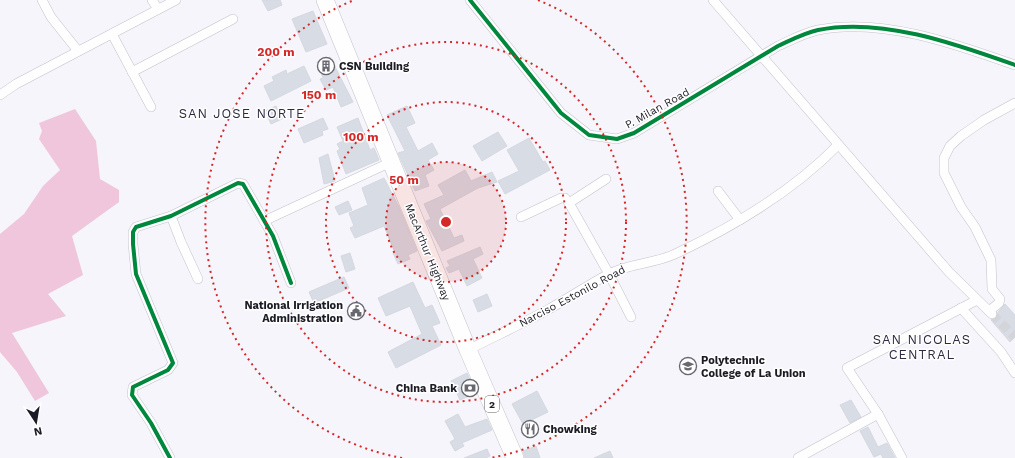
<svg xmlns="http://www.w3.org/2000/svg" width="1015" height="458" viewBox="0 0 1015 458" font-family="'Work Sans',sans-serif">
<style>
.forest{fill:#efc6db}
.building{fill:#d8dce4;stroke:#d5d8e0}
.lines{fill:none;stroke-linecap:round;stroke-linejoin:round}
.street-tunnel{stroke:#d4d4db;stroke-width:9;stroke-dasharray:9 4.5;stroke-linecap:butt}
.street-casing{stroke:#c2c2ca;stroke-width:10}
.highway-casing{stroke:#c2c2ca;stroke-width:18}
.street{stroke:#fefefe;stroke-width:9}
.highway{stroke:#fefefe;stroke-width:17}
.cycleway-casing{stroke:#fff;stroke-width:6}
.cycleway{stroke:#00873e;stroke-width:4}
.ring{fill:none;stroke:#d62828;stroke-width:2;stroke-dasharray:2 4}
.labels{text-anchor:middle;stroke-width:3;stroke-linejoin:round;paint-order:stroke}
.shield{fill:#fff;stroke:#606067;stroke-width:1}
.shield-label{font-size:10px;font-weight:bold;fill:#1c1c26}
.poi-label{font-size:11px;font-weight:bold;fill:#1c1c26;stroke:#fff;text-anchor:start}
.street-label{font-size:11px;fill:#1c1c26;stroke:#fff}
.quarter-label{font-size:13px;letter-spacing:1px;fill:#2b2a40;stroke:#fff}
.centre{fill:#d62828;stroke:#fff;stroke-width:2}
.ring-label{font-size:12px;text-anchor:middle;font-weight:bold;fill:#d62828;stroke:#fff;stroke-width:3;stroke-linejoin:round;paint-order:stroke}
</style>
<rect width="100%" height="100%" fill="#f5f5fb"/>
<path class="forest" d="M75,109L96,141L100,179L119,190V202L72,236L83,275L48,294L66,316L12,333L49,393L35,401L17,372L0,352V234L24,214L43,186L60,170L39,139L42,131L39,123Z"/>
<g class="building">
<path d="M262,0H280L282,5L268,11Z"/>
<path d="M313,11L327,44L306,52L292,19Z"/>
<path d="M330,57L353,102L341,107L333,87L326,90L320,79L323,78L317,62Z"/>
<path d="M304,66L311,81L271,101L264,86L274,81L272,77L286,70L287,74Z"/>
<path d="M276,106L282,119L271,124L265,111Z"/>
<path d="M407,106L415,123L406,127L418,151L432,143L438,154L428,160L434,170L425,175L429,186L415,191L398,153L405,151L387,115Z"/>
<path d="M323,118L328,129L322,131L323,135L304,143L298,129Z"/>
<path d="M358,118L370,150L374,148L379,160L346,174L337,151L340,149L337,144L343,141L337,127Z"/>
<path d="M498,132L507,146L482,161L473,146Z"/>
<path d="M529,138L543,162L545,161L550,170L505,194L498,181L519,171L507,150Z"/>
<path d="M328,154L335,181L324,184L319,158Z"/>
<path d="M465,170L471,181L492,172L497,182L478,188L440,209L454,238L462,235L464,241L442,251L426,221L431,219L424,204L444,195L438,185Z"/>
<path d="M384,178L399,207L417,251L408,255L410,259L398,264L393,253L395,252L384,226L355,238L350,228L354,226L349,213L368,205L362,188Z"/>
<path d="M348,201L352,210L339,215L335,207Z"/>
<path d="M480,247L483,254L473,259L482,278L467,286L459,269L449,273L446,268L450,266L447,261Z"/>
<path d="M350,253L355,269L346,272L341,256Z"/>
<path d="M344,277L349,288L314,303L309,292Z"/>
<path d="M413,282L425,308L432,305L440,323L432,326L441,345L396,368L388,352L422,334L410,306L386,316L378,298Z"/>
<path d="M487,294L492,306L478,312L473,300Z"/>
<path d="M1005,304L1015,315V337L1010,342L991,320L997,318L998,312Z"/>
<path d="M467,373L476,393L460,400L451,381Z"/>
<path d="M537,391L548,412L523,424L512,404Z"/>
<path d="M851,400L861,417L850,423L840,405Z"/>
<path d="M458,414L465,427L487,419L492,430L462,443L464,446L455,451L450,442L455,439L445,421Z"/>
<path d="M868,427L878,447L887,443L895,458H883L881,454L874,457L860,431Z"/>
<path d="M536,446L540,458H525L523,451Z"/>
<path d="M487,449L490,456L486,458H464Z"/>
<path d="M610,451L613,458H594Z"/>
</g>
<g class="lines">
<path class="street-tunnel" d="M992,314L1015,337"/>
<g class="street-casing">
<g id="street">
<path d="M42,0L51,17L78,51"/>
<path d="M152,0L158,9"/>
<path d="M470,0L561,113L589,135L617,139L634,133L778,46C791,40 804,33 818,30C881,17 956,44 1015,65"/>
<path d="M713,0L949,272L992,314"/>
<path d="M112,34L151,107"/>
<path d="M132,72L233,19"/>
<path d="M0,95L16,84L176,0"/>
<path d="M606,179L569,203L609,274L631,317"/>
<path d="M718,191L740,220"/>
<path d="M171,216L181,242L198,279"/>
<path d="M521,217L561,198H565L569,203"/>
<path d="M264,221L391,162"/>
<path d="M961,308L1001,352L1015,373"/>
<path d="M989,311L999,303L1000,299L992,289L991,260L975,227L961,207L944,173V158L950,146L961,136L984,120L1015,103"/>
<path d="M468,350C495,336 522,324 549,309C569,298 588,285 609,274C630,263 654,264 675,254C735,226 792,192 838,145"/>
<path d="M170,458L151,423L132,395L133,387L168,370L173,363L136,274L133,244V232L136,227L171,216L238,183L243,184L273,236L291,283"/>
<path d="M798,458L878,414"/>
<path d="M902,458L878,414L847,368L977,300"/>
</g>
</g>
<g class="highway-casing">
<path id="highway" d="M325,0L468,350L515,458"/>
</g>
<use href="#street" class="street"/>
<use href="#highway" class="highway"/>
<g class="cycleway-casing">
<g id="cycleway">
<path d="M470,0L561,113L589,135L617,139L634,133L778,46C791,40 804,33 818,30C881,17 956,44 1015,65"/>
<path d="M170,458L151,423L132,395L133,387L168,370L173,363L136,274L133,244V232L136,227L171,216L238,183L243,184L273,236L291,283"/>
</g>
</g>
<use href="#cycleway" class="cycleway"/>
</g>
<circle cx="446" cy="222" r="60" fill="#d62828" fill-opacity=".12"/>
<g class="ring">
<circle cx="446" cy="222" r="60"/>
<circle cx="446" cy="222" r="120"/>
<circle cx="446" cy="222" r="180"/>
<path d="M402 458A240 240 0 0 1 354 0M538 0A240 240 0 0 1 490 458"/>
</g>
<defs>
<g id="building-ring" transform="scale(0.9)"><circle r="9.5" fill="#fff" stroke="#686871" stroke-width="1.5"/><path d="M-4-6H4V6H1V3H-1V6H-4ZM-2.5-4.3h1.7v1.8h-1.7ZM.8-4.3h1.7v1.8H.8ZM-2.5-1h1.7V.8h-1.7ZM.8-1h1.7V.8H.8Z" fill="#686871"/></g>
<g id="civic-ring" transform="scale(0.9)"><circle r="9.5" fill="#fff" stroke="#686871" stroke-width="1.5"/><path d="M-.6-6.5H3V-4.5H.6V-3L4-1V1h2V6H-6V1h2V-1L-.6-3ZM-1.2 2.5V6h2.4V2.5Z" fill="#686871"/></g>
<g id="university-ring" transform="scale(0.9)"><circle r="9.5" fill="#fff" stroke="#686871" stroke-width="1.5"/><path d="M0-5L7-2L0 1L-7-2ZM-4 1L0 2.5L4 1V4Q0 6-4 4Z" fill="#686871"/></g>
<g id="bank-ring" transform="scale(0.9)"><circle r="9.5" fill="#fff" stroke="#686871" stroke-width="1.5"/><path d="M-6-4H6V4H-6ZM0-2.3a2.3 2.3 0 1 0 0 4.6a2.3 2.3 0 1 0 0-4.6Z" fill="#686871"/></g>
<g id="restaurant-ring" transform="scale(0.9)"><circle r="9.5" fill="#fff" stroke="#686871" stroke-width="1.5"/><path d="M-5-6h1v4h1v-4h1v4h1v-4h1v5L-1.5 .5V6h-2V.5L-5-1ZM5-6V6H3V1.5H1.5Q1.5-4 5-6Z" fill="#686871"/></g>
</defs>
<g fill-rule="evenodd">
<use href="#building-ring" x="326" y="66"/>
<use href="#civic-ring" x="356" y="311"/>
<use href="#university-ring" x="688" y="366"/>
<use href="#bank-ring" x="470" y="388"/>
<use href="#restaurant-ring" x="530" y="429"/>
</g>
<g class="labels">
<rect class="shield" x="485" y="396" width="14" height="16" rx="3"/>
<g class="shield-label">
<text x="492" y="408">2</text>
</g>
<g class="poi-label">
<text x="339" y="70">CSN Building</text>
<text x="343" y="309" text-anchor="end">National Irrigation<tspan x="343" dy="13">Administration</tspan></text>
<text x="701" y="364">Polytechnic<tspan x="701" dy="13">College of La Union</tspan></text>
<text x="457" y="392" text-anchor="end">China Bank</text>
<text x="543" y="433">Chowking</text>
</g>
<g class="street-label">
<text transform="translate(657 108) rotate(-29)" y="4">P. Milan Road</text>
<text transform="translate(428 252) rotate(68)" y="4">MacArthur Highway</text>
<text transform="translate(572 296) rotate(-28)" y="4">Narciso Estonilo Road</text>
</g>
<g class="quarter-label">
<text x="242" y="118">SAN JOSE NORTE</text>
<text x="922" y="344">SAN NICOLAS<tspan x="922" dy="15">CENTRAL</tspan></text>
</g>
</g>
<circle cx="446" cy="222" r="6" class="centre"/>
<g class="ring-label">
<text x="276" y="56">200 m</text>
<text x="319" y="99">150 m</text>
<text x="361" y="141">100 m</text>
<text x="404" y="184">50 m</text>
</g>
<g transform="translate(36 422) rotate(168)" stroke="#ffffff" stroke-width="3" paint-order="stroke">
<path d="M0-3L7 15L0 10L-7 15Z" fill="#1c1c26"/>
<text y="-6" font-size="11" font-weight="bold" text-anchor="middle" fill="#1c1c26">N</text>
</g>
</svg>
